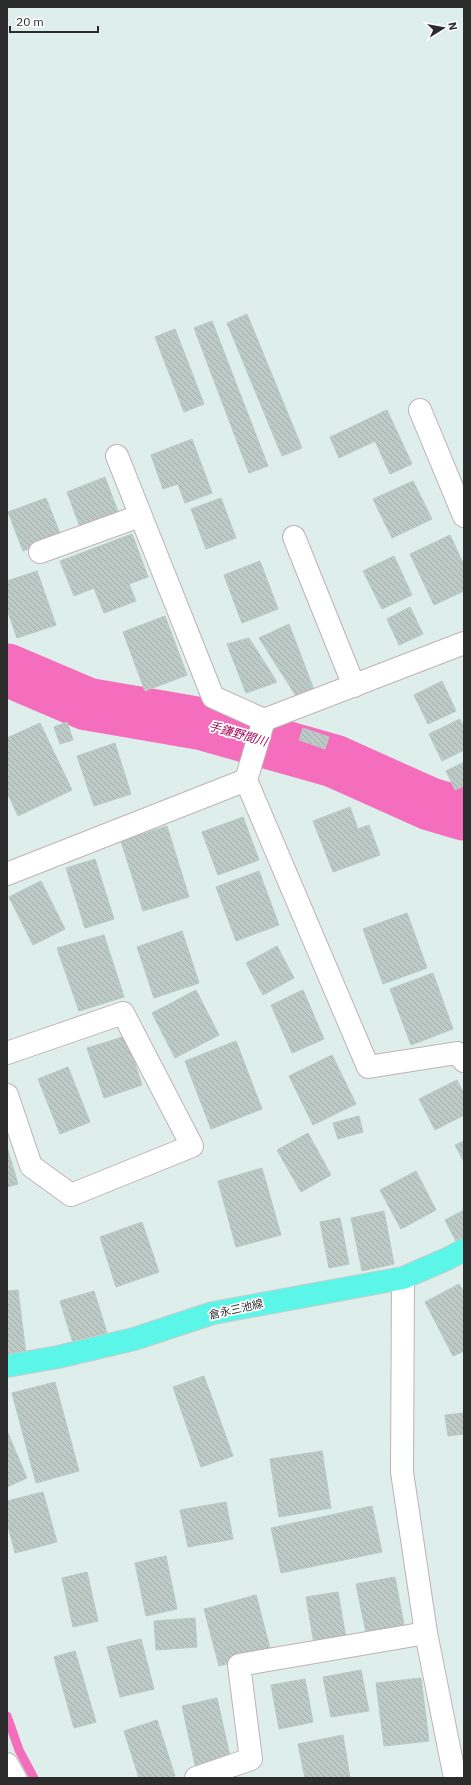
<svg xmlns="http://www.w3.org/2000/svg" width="471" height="1785" viewBox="0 0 471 1785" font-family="'IBM Plex Sans','Noto Sans JP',sans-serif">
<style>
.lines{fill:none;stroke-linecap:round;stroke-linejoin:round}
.stream{stroke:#f46ebd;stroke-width:9}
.river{stroke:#f46ebd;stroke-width:53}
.building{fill:url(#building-back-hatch);stroke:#b7cac6}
.minor-casing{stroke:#c0b2b2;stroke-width:24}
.major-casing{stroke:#ccc;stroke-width:24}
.minor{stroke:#fff;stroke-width:22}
.major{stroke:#5bf6e8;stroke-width:22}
.labels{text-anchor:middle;stroke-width:3.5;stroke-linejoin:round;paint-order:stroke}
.street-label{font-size:11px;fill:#2c2c2c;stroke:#fff}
.water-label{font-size:12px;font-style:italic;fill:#a40859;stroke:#fff}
</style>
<defs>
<pattern id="building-back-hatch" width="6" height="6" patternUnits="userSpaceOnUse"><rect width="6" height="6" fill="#becac6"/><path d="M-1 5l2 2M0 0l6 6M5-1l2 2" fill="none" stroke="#a3aeaa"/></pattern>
</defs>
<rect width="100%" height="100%" fill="#deeeea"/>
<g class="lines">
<path class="stream" d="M7,1716L19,1750L34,1778"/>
<path class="river" d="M7,670L87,704L203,724L334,761L430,804L464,814"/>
</g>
<g class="building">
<path d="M247,314L302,448L282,456L227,323Z"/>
<path d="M212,321L268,466L249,473L194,328Z"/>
<path d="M175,329L204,404L184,412L155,337Z"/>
<path d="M387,410L412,464L390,474L375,441L339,458L330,437Z"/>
<path d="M192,439L212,493L185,503L178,484L163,489L151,455Z"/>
<path d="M105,477L118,512L80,527L67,492Z"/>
<path d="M413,481L432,519L392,538L373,499Z"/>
<path d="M46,498L61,536L23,551L8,512Z"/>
<path d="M221,498L236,538L206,549L191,509Z"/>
<path d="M132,534L148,577L129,584L136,601L104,613L94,588L74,596L60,561Z"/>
<path d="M450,535L464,565V591L434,605L410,554Z"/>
<path d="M394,556L412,595L382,609L363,571Z"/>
<path d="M260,561L278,609L242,623L224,575Z"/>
<path d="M37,571L56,625L17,638L7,609V581Z"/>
<path d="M410,607L423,634L399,645L387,619Z"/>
<path d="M165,616L187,675L145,691L123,632Z"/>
<path d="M289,624L314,690L296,696L259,638Z"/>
<path d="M249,638L277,682L246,693L227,644Z"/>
<path d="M442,681L456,711L428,724L414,695Z"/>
<path d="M460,719L464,728V750L442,761L429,734Z"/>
<path d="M67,722L73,740L60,744L54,727Z"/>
<path d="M40,723L72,790L18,816L7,792V738Z"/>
<path d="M303,728L329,737L325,749L299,740Z"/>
<path d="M115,743L131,794L94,806L77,756Z"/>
<path d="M464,762V786L455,790L446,771Z"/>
<path d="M350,807L358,829L369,825L380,855L333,872L313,821Z"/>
<path d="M243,817L259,860L218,875L202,832Z"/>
<path d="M167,826L189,897L143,911L121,841Z"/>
<path d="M95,859L114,919L85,928L66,868Z"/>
<path d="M259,871L279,925L236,941L216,887Z"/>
<path d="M41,881L65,929L33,945L9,897Z"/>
<path d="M407,913L427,968L383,984L363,929Z"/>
<path d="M182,931L199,983L154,998L137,947Z"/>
<path d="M104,935L124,997L79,1011L57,948Z"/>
<path d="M277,946L294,978L263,995L246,963Z"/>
<path d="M433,973L453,1029L411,1045L390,989Z"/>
<path d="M196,990L219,1035L175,1058L152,1013Z"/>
<path d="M303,990L324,1039L292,1053L271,1005Z"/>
<path d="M126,1036L142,1085L104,1098L87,1048Z"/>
<path d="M236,1041L262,1109L211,1129L185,1061Z"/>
<path d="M332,1055L356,1104L313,1125L289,1076Z"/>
<path d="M68,1067L90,1122L60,1134L38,1079Z"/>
<path d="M457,1080L464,1094V1115L435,1130L419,1099Z"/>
<path d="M359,1116L363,1132L338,1139L333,1123Z"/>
<path d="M308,1133L331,1175L301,1192L277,1150Z"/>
<path d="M464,1141V1162L455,1145Z"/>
<path d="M7,1147L18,1184L7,1187Z"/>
<path d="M262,1168L281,1235L236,1247L218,1181Z"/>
<path d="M416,1171L436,1210L401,1229L380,1190Z"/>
<path d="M464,1210V1242L458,1245L445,1220Z"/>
<path d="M384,1211L394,1264L362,1271L351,1218Z"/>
<path d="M340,1218L349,1264L329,1268L320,1222Z"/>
<path d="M142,1222L159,1272L116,1287L100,1237Z"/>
<path d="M459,1284L464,1293V1351L453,1356L425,1302Z"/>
<path d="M18,1290L26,1354L7,1356V1291Z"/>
<path d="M94,1291L108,1336L74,1346L60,1301Z"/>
<path d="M204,1376L233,1456L201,1467L173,1387Z"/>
<path d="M55,1382L79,1471L36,1483L12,1393Z"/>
<path d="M464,1413V1434L448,1436L445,1415Z"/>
<path d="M7,1431L27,1478L7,1487Z"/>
<path d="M322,1451L331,1508L279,1517L270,1459Z"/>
<path d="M43,1492L57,1542L15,1553L7,1522V1501Z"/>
<path d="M226,1502L233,1539L188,1547L180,1510Z"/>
<path d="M372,1506L382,1552L281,1573L271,1528Z"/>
<path d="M166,1556L177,1609L146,1616L135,1563Z"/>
<path d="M87,1572L98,1621L73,1627L62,1578Z"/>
<path d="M395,1577L404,1625L366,1633L356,1584Z"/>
<path d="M338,1592L346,1638L314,1644L306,1597Z"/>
<path d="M256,1595L271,1652L219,1666L204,1609Z"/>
<path d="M195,1618L197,1647L156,1650L154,1621Z"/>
<path d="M141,1639L154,1689L120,1697L107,1647Z"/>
<path d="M75,1651L96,1722L74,1728L54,1657Z"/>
<path d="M361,1670L369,1711L331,1717L323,1677Z"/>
<path d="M421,1678L429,1741L384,1746L376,1683Z"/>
<path d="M305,1679L313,1722L279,1729L271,1685Z"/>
<path d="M217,1698L231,1761L196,1769L182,1706Z"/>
<path d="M157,1720L175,1776L167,1778H139L124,1731Z"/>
<path d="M343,1735L350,1778H305L298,1744Z"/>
</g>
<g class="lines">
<g class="minor-casing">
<g id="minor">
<path d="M420,410L464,516"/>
<path d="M117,456L213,697L264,720"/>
<path d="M294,537L354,686"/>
<path d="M40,552L140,516"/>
<path d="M246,780L264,720L464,643"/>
<path d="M7,874L246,780L368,1067L457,1053L464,1061"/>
<path d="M7,1053L123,1013L192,1146L71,1195L31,1166L7,1095"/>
<path d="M403,1278L402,1472L426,1633L455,1778"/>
<path d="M7,1764L15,1778"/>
<path d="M196,1778L251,1759L239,1665L426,1633"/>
</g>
</g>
<g class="major-casing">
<path id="major" d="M7,1366L58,1357L134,1339L213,1313L403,1278L449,1258L464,1250"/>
</g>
<use href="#minor" class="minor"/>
<use href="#major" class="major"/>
</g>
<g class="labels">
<g class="street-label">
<text transform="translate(236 1309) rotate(-13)" y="4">倉永三池線</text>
</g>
<g class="water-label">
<text transform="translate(238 734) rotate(16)" y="4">手鎌野間川</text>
</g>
</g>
<rect width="471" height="1785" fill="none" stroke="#2c2c2c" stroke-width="16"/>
<g transform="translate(443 28) rotate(79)" stroke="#ffffff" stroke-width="3" paint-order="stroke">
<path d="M0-3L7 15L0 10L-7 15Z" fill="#2c2c2c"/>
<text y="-6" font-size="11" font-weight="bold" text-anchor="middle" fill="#2c2c2c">N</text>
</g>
<path d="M10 26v6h88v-6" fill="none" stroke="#2c2c2c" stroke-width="2"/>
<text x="16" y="26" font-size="12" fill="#2c2c2c" stroke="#ffffff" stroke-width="3" paint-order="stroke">20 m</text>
</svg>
